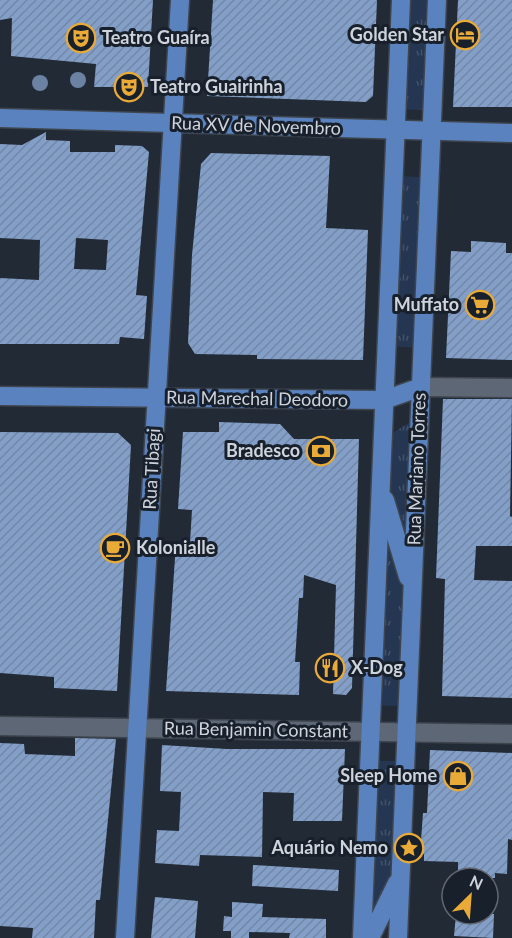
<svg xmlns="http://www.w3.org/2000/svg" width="512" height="938" viewBox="0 0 512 938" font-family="Lato,sans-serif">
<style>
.grass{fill:url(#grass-tufts)}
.building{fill:url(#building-hatch);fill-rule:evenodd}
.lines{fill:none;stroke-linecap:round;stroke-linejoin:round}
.minor-casing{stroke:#3e454f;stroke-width:21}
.major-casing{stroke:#3e454f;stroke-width:21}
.minor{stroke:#5d6775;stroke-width:18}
.major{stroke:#5982be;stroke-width:18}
.tree{fill:#6c82a2}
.labels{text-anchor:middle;stroke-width:6;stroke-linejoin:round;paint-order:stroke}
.poi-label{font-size:18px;font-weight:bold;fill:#cfd4dc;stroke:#18202c;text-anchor:end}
.street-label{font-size:18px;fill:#cfd4dc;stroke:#18202c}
</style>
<defs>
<pattern id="grass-tufts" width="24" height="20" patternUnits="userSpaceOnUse" patternTransform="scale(1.5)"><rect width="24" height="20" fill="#243651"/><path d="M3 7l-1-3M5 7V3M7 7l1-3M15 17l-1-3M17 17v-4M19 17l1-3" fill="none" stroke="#435269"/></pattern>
<pattern id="building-hatch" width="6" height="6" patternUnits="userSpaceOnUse" patternTransform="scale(1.5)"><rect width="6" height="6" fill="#839fc8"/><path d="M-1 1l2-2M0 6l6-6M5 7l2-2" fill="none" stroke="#7287a6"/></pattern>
</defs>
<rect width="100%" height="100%" fill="#222a36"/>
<g class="grass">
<path d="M409,0H439L435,111L403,109Z"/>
<path d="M401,176L430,178L419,348L390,346Z"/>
<path d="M413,420L408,562L385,487L388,436Z"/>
<path d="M384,511L407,592L400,706L373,705Z"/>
<path d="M372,761H400L395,873L364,938Z"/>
</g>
<g class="building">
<path d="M0,0H153L148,87H94L96,64L11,56L12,18L0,20Z"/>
<path d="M213,0H377L373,96L366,102L207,96Z"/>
<path d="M458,0H512V107H453Z"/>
<path d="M46,132V140L70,141V152H115V145L142,146L149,152L136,295L147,296L144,339L120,337L119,344H0V278L39,280L40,240L0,238V144L22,145ZM76,238L108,240L106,270L74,269Z"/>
<path d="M211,153L330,156L326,228L368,230L363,360L257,359V355L195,354L188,343L192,255L201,164Z"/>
<path d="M471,241L506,243V253H512V360L446,358L451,251L471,252Z"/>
<path d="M443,399H512L510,516L512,517V546H476L474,580L512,581V698L442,696L445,579L436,578Z"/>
<path d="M219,422L280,424L294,439H359L352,688L346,695L333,694L336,585L304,575L303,598H299L295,662H300L299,695L166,691L176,543H190L192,510L178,509L183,432H219Z"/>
<path d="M0,432L118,433L131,445L117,691L54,688V677L0,673Z"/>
<path d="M75,738L116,739L100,900H96L94,938H32L33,928L0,926V743L24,744L25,754L75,756Z"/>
<path d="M162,745L227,749H345L342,821H293L294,793L263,792L262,857L200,855L199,866L155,863L157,830L179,831L181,792L160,791Z"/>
<path d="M430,750L512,753V840L508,839L507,874L495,873V878H458V862L424,861V854H420L423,813H427Z"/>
<path d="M253,865L339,870L338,891L252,886Z"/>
<path d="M155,897L198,901L195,938H151Z"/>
<path d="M232,902L263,904L262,917L326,919V938H289L290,933L249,932V938H231V931H223L224,916L232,917Z"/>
<path d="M456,914H494L493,938L454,936Z"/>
</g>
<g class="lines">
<g class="minor-casing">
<g id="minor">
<path d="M421,387L512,388"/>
<path d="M0,726L512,734"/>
</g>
</g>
<g class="major-casing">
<g id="major">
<path d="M0,118L512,133"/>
<path d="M0,396L384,400L421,387"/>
<path d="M385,500L408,577"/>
<path d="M125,938L180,0"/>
<path d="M362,938L401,0"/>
<path d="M370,938L397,883"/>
<path d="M398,938L437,0"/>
</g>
</g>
<use href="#minor" class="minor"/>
<use href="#major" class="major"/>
</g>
<g class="tree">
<circle cx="78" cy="80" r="8"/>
<circle cx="40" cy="83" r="8"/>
</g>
<defs>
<g id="hotel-ring" transform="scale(1.5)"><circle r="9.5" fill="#18202c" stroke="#eaaa38" stroke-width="1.5"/><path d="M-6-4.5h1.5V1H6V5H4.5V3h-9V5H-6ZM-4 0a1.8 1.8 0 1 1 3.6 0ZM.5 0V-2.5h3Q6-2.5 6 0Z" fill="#eaaa38"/></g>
<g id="theatre-ring" transform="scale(1.5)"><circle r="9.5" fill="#18202c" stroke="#eaaa38" stroke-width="1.5"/><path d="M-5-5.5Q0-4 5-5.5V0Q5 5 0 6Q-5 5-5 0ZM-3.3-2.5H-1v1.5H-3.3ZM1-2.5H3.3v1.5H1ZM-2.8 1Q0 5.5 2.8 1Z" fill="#eaaa38"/></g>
<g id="supermarket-ring" transform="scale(1.5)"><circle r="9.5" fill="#18202c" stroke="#eaaa38" stroke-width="1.5"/><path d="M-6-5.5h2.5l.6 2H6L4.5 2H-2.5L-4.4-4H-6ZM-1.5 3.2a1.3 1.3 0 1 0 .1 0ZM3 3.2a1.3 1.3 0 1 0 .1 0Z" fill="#eaaa38"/></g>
<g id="bank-ring" transform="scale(1.5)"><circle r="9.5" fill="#18202c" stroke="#eaaa38" stroke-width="1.5"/><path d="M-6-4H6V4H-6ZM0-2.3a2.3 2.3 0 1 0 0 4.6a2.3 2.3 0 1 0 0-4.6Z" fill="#eaaa38"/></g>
<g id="cafe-ring" transform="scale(1.5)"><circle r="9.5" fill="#18202c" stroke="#eaaa38" stroke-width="1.5"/><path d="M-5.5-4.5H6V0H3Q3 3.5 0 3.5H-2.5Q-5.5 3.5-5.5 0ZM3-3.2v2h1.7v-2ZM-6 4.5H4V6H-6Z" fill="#eaaa38"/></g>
<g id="restaurant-ring" transform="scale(1.5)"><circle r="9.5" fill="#18202c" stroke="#eaaa38" stroke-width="1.5"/><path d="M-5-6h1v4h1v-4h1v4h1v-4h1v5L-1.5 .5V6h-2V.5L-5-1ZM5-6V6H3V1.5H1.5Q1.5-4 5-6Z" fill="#eaaa38"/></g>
<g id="shop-ring" transform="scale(1.5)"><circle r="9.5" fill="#18202c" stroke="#eaaa38" stroke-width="1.5"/><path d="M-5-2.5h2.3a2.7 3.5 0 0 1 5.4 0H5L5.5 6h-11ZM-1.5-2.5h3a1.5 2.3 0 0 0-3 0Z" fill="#eaaa38"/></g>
<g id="sight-ring" transform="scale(1.5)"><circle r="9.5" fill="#18202c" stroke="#eaaa38" stroke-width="1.5"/><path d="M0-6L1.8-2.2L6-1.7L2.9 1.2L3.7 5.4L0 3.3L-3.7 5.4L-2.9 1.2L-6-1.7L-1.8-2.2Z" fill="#eaaa38"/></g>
</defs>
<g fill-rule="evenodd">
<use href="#hotel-ring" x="465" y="35"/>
<use href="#theatre-ring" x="81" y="38"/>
<use href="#theatre-ring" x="129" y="87"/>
<use href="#supermarket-ring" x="480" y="305"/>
<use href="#bank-ring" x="321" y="451"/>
<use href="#cafe-ring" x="115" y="548"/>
<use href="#restaurant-ring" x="330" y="668"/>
<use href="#shop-ring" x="458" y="776"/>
<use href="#sight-ring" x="409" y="848"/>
</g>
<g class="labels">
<g class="poi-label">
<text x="444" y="41">Golden Star</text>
<text x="102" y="44" text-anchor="start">Teatro Guaíra</text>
<text x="150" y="93" text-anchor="start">Teatro Guairinha</text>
<text x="459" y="311">Muffato</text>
<text x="300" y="457">Bradesco</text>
<text x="136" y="554" text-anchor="start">Kolonialle</text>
<text x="351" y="674" text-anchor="start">X-Dog</text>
<text x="437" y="782">Sleep Home</text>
<text x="388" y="854">Aquário Nemo</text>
</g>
<g class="street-label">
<text transform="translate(256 126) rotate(2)" y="6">Rua XV de Novembro</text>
<text transform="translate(257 399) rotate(1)" y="6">Rua Marechal Deodoro</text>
<text transform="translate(152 469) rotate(-87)" y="6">Rua Tibagi</text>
<text transform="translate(417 469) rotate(-88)" y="6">Rua Mariano Torres</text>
<text transform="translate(256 730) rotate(1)" y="6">Rua Benjamin Constant</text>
</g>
</g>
<g transform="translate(470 896) rotate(25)"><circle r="28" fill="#18202c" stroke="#616872" stroke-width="1.5"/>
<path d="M0-4.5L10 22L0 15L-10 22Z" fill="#eaaa38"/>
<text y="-9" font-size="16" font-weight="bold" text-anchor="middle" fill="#cfd4dc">N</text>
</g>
</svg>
